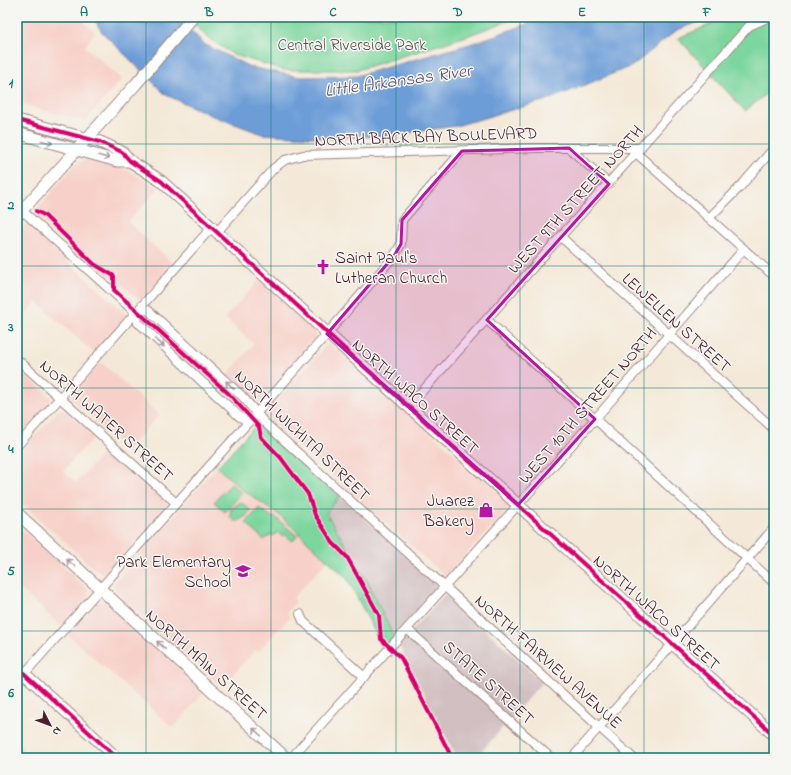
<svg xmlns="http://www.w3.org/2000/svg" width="791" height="775" viewBox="0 0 791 775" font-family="'Indie Flower',sans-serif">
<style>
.built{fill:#f7d1c9}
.industrial{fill:#d2bfc1}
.green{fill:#7bd69d;stroke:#627a64}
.water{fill:#6d9dd7;stroke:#5c5e81}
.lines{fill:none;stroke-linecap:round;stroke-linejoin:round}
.street-casing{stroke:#9f8482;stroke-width:10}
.secondary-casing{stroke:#9f8482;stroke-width:13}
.street{stroke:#fff;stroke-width:8}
.secondary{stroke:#fff;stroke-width:11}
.quiet{stroke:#8e44ad;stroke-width:3;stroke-dasharray:6 3;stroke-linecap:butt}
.cycleway-casing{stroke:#f6f6f2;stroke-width:6}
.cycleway{stroke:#d6006c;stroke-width:4}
.oneway{stroke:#ae9aa0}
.marked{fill:#b5179e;fill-opacity:0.2;stroke:#b5179e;stroke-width:3;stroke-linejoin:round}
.grid{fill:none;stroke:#0f766e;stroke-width:1;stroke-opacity:0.55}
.labels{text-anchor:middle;stroke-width:3;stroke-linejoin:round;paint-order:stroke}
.park-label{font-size:17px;fill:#59564d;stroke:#f6f6f2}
.street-label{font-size:17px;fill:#4a1f2b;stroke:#f6f6f2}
.poi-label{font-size:17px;fill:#4a1f2b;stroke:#f6f6f2;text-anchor:end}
.water-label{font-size:18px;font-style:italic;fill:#585170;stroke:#f6f6f2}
.neatline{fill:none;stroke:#0f766e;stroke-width:1.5}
.grid-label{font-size:13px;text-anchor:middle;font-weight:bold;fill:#0f766e}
</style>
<rect width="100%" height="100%" fill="#f6f6f2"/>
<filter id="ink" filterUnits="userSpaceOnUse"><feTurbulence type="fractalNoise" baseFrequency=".025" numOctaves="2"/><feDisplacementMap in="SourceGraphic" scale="8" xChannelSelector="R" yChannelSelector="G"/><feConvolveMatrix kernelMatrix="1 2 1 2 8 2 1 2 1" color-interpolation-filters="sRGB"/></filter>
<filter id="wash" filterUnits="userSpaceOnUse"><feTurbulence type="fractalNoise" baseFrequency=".012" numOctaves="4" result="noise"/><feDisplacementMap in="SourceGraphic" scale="16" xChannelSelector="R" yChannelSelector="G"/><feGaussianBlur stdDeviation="0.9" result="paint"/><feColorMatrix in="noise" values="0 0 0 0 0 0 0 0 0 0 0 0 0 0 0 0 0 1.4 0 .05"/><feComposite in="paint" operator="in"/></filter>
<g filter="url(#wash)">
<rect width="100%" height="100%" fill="#f4e9d8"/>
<g class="built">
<path d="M17,17H78L95,32L85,47L122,79L85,121L17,103Z"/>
<path d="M90,157L127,170L159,188L128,222L174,264L142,299L136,297L116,280L101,273L37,216V208L76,164Z"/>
<path d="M27,223L34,225L39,236L125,313V319L95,354L37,302L17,324V231Z"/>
<path d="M260,279L311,324L315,332V337L262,399L256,403H252L225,378L254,344L225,318Z"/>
<path d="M330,344L509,502L510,506L507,510L446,577L267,417L266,411L324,348Z"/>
<path d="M101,362L159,415L127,450L71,398L72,394Z"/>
<path d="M17,366L52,399L17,441Z"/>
<path d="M60,409L66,411L95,436L63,471L76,483L108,448L167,501L166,508L107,574L103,575L97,571L17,499V455Z"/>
<path d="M217,467L243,490L277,513L328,560L293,598L296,602L288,611L287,614L290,617L258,652L255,650L222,687L118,593L114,586L115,582Z"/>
<path d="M17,525L88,589V596L61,626L17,586Z"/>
<path d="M99,601L105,602L204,692L173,728L68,635Z"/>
<path d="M17,742L23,748L21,750L30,758H17Z"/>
</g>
<g class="industrial">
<path d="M340,496L436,583V589L394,637L365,577L326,513Z"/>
<path d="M444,595L449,596L542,682L476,758H457L399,645Z"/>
</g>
<g class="green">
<path d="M187,17H518L464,37L357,70H284L234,55L207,37Z"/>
<path d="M729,17H774V101L767,93L745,111L678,38Z"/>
<path d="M258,423L340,496L326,513L365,577L394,637L384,649L347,578L277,513L243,490L217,467Z"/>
<path d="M231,484L242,493L225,512L214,502Z"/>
<path d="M241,502L250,510L246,516L236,522L230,517L231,509Z"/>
<path d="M259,508L273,518L275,517L297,536L293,541L284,534L282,536L278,532L273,536L271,534L264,540L246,523Z"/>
</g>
<path class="water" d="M93,17H178L204,44L250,67L300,77L356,76L470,44L548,17H712L677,30L632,66L550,99L456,126L385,136L326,138L262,134L213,116L166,95L102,32Z"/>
</g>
<g filter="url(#ink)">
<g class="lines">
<g class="street-casing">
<g id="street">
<path d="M569,148L609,184"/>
<path d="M636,153L774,276"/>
<path d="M17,206L136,313L138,323L141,325L240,417L249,422"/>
<path d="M709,218L740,187L774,148"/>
<path d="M217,232L274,168L285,160L303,155L537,148H641"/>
<path d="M561,237L774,429"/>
<path d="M139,310H148L243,397L264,422L633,758"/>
<path d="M487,320L774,583"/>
<path d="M17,359L176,503"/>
<path d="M409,406L749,26L769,17"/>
<path d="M17,446L212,227"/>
<path d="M300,614L303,621L364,677"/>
<path d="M407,629L551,758"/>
<path d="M17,682L327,334L394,256L401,244L402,220L462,151"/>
<path d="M291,758L595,419L744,249"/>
<path d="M572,758L774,528"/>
</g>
</g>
<g class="secondary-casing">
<g id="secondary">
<path d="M17,120L100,142L122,152L130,161L161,181L349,353L774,735"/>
<path d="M17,133L117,161H130"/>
<path d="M17,216L136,84L193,17"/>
<path d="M17,513L286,758"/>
<path d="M17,667L117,758"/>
</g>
</g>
<use href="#street" class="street"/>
<use href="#secondary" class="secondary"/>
<path class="quiet" d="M17,193L20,197"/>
<g class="cycleway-casing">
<g id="cycleway">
<path d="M17,120L100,142L122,152L130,161L161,181L349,353L774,735"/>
<path d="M36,211L44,215L94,264L114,276V290L229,394L259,427L261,437L281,458L298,481L308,494L315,515L333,543L347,557L379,615L381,639L401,658L452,758"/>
<path d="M17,667L117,758"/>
</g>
</g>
<use href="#cycleway" class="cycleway"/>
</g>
<defs><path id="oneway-shaft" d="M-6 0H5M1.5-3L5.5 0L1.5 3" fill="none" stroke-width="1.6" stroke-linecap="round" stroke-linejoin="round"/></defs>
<g class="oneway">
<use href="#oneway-shaft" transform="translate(47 142) rotate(15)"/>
<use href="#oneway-shaft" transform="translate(104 157) rotate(16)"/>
<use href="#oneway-shaft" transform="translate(160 343) rotate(43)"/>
<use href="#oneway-shaft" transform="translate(230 385) rotate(-137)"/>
<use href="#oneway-shaft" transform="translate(71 563) rotate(-138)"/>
<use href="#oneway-shaft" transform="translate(161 645) rotate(-137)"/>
<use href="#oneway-shaft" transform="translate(257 732) rotate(-138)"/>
</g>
</g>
<path class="marked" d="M569,148L609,184L487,320L595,419L518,505L327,334L394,256L401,244L402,220L462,151Z"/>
<path class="grid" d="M146,17V758M271,17V758M396,17V758M520,17V758M644,17V758M17,144H774M17,266H774M17,388H774M17,509H774M17,631H774"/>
<defs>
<g id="church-bare" transform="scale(1.2)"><path d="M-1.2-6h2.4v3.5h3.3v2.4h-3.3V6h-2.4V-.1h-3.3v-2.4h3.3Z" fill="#b5179e" stroke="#f6f6f2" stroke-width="2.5" paint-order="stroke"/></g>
<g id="shop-bare" transform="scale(1.2)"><path d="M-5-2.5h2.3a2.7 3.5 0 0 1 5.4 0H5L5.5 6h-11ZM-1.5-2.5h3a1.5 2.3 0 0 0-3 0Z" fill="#b5179e" stroke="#f6f6f2" stroke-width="2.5" paint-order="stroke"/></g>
<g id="school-bare" transform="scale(1.2)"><path d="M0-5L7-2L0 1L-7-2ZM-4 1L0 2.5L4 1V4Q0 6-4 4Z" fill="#b5179e" stroke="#f6f6f2" stroke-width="2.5" paint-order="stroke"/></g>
</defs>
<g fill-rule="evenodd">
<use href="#church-bare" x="323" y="267"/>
<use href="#shop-bare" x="486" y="510"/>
<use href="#school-bare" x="243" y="571"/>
</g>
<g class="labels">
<g class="park-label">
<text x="352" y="50">Central Riverside Park</text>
</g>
<g class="street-label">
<text transform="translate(426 136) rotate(-2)" y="6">NORTH BACK BAY BOULEVARD</text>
<text transform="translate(575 199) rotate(-48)" y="6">WEST 9TH STREET NORTH</text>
<text transform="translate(677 322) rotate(42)" y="6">LEWELLEN STREET</text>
<text transform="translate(416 396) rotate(42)" y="6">NORTH WACO STREET</text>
<text transform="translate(587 405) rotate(-49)" y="6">WEST 10TH STREET NORTH</text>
<text transform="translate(107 420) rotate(42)" y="6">NORTH WATER STREET</text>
<text transform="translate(303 435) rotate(44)" y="6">NORTH WICHITA STREET</text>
<text transform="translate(657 612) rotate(42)" y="6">NORTH WACO STREET</text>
<text transform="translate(549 661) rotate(42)" y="6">NORTH FAIRVIEW AVENUE</text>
<text transform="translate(207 664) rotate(42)" y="6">NORTH MAIN STREET</text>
<text transform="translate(489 682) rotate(42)" y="6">STATE STREET</text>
</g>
<g class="poi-label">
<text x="335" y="263" text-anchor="start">Saint Paul's<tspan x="335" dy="20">Lutheran Church</tspan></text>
<text x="474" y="506">Juarez<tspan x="474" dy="20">Bakery</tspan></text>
<text x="231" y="567">Park Elementary<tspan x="231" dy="20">School</tspan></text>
</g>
<g class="water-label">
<text transform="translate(398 80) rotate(-8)" y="6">Little Arkansas River</text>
</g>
</g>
<rect width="791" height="775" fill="none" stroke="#f6f6f2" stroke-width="44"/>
<g transform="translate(50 725) rotate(132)" stroke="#f6f6f2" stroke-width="3" paint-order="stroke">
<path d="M0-3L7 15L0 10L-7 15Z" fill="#4a1f2b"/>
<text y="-6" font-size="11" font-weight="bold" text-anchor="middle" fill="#4a1f2b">N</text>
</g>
<rect x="22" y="22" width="747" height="731" class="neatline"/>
<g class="grid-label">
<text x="84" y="16">A</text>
<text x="209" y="16">B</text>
<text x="333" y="16">C</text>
<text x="458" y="16">D</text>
<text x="582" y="16">E</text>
<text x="707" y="16">F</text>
<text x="11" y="87">1</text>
<text x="11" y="209">2</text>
<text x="11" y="331">3</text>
<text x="11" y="453">4</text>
<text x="11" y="575">5</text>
<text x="11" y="697">6</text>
</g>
</svg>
